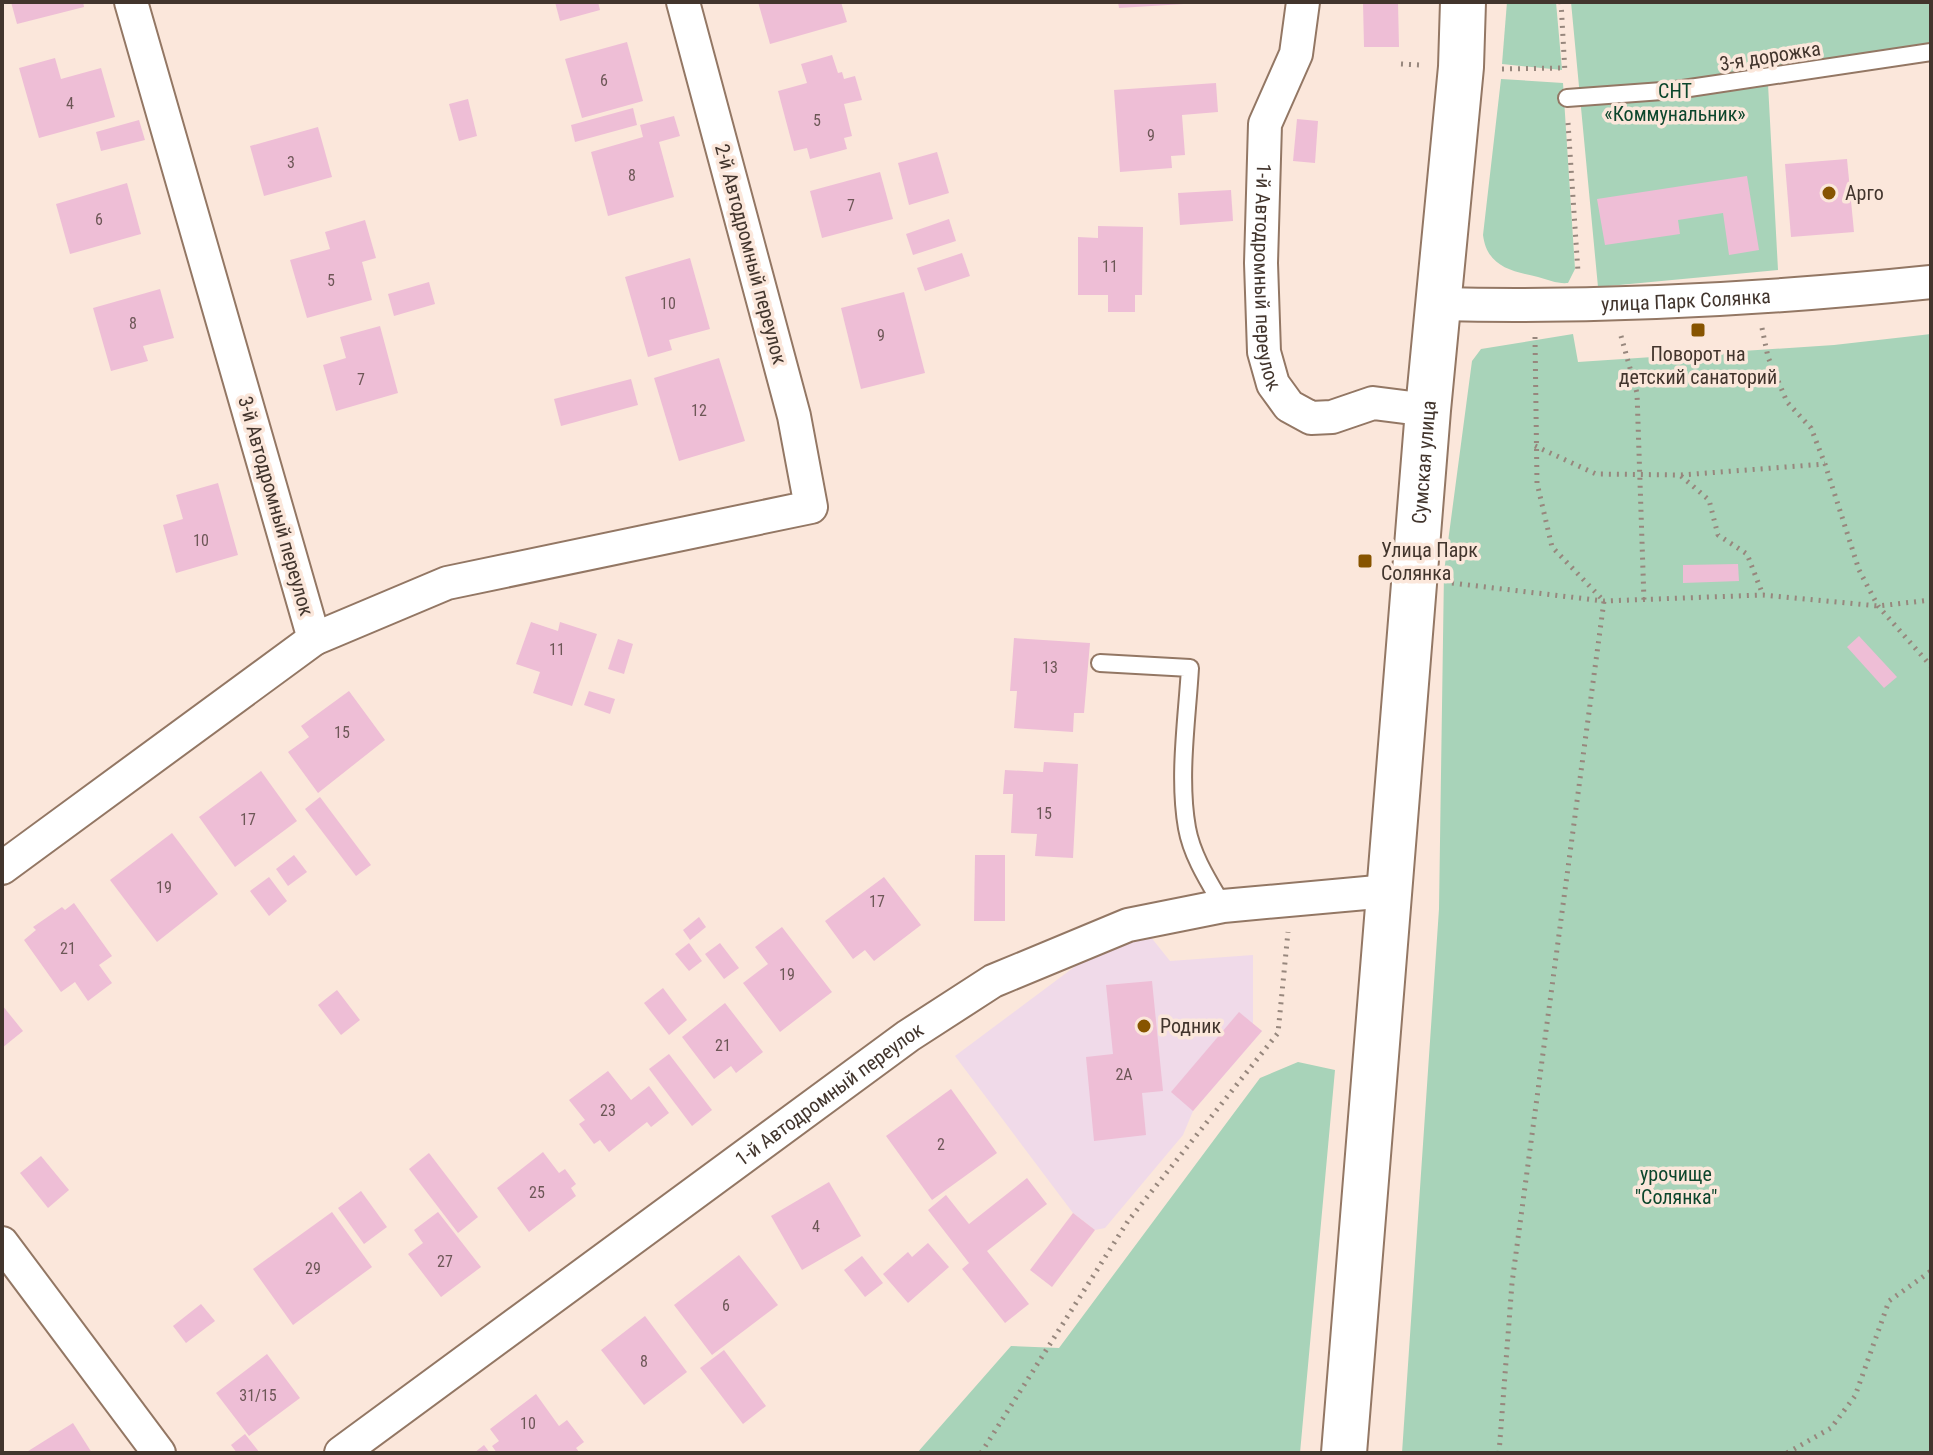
<svg xmlns="http://www.w3.org/2000/svg" width="1933" height="1455" viewBox="0 0 1933 1455" font-family="'Roboto Condensed',sans-serif">
<style>
.commercial{fill:#f0dae9}
.green{fill:#a8d3b9}
.building{fill:#eebed6}
.lines{fill:none;stroke-linecap:round;stroke-linejoin:round}
.service-casing{stroke:#937764;stroke-width:20}
.minor-casing{stroke:#937764;stroke-width:36}
.primary-casing{stroke:#937764;stroke-width:48}
.path{stroke:#97877d;stroke-width:5;stroke-dasharray:2 6;stroke-linecap:butt}
.service{stroke:#fff;stroke-width:16}
.minor{stroke:#fff;stroke-width:32}
.primary{stroke:#fff;stroke-width:44}
.poi-dot{fill:#875400;stroke:#fbe7db;stroke-width:3}
.labels{text-anchor:middle;stroke-width:7;stroke-linejoin:round;paint-order:stroke}
.number-label{font-size:16px;fill:#6d5757}
.street-label{font-size:20px;fill:#42352d;stroke:#fbe7db}
.park-label{font-size:20px;fill:#0c462c;stroke:#fbe7db}
.poi-label{font-size:20px;fill:#42352d;stroke:#fbe7db;text-anchor:start}
</style>
<rect width="100%" height="100%" fill="#fbe7db"/>
<path class="commercial" d="M1150,936L1170,961L1253,955V1024L1262,1031L1193,1111L1183,1135L1105,1228L1095,1230L1073,1213L955,1056L1101,947Z"/>
<g class="green">
<path d="M1507,2H1556L1562,70L1502,64Z"/>
<path d="M1571,2H1931V42L1768,84L1778,270L1598,287Z"/>
<path d="M1501,79L1563,83L1575,269L1568,283C1558,284 1548,280 1538,277C1510,271 1487,266 1483,235Z"/>
<path d="M1573,334L1578,362L1834,345L1931,334V1453H1402L1439,909L1444,572L1472,361L1481,349Z"/>
<path d="M1298,1062L1335,1070L1300,1453H917L1011,1346L1059,1348L1260,1078Z"/>
</g>
<g class="building">
<path d="M11,2H83L84,7L17,24Z"/>
<path d="M555,2H598L600,10L560,21Z"/>
<path d="M758,2H841L847,22L770,44Z"/>
<path d="M1118,2H1184V4L1119,8Z"/>
<path d="M1363,2H1398L1399,47H1364Z"/>
<path d="M627,42L643,101L582,118L565,59Z"/>
<path d="M832,55L838,73L842,72L844,79L855,76L862,100L844,104L852,136L844,138L847,149L810,159L807,148L794,151L778,91L807,83L801,64Z"/>
<path d="M55,58L61,79L101,68L115,117L39,138L19,68Z"/>
<path d="M1216,83L1218,112L1182,115L1185,155L1171,156L1172,168L1120,172L1114,90Z"/>
<path d="M468,99L477,136L459,141L449,104Z"/>
<path d="M633,108L637,125L575,142L571,125Z"/>
<path d="M674,116L680,136L659,142L674,197L608,216L591,152L643,137L640,125Z"/>
<path d="M1297,119L1318,121L1315,163L1293,161Z"/>
<path d="M139,120L145,140L101,151L96,132Z"/>
<path d="M318,127L332,177L264,196L250,146Z"/>
<path d="M937,152L949,193L909,205L898,163Z"/>
<path d="M1847,159L1854,232L1791,237L1785,164Z"/>
<path d="M880,172L893,219L822,238L810,191Z"/>
<path d="M1747,176L1759,250L1729,255L1723,213L1678,220L1680,234L1605,245L1597,199Z"/>
<path d="M127,183L141,234L70,254L56,204Z"/>
<path d="M1231,190L1233,221L1180,225L1178,193Z"/>
<path d="M949,219L956,241L913,255L906,234Z"/>
<path d="M365,220L376,258L362,262L372,300L307,318L290,260L330,249L325,232Z"/>
<path d="M1098,226L1143,227L1142,295H1135V312H1108V295H1078V237L1098,238Z"/>
<path d="M962,253L970,276L925,291L917,268Z"/>
<path d="M690,258L710,329L669,340L672,350L648,357L625,277Z"/>
<path d="M429,282L435,304L394,316L388,294Z"/>
<path d="M160,289L174,338L143,346L148,361L111,371L93,308Z"/>
<path d="M904,292L925,373L861,389L841,308Z"/>
<path d="M380,326L398,393L336,411L323,365L346,358L340,337Z"/>
<path d="M719,358L745,441L679,461L654,378Z"/>
<path d="M631,379L638,405L561,426L554,399Z"/>
<path d="M218,483L238,555L176,573L163,525L183,519L176,495Z"/>
<path d="M1738,564L1739,581L1683,583V565Z"/>
<path d="M531,622L558,631L560,622L597,634L572,706L533,693L540,672L516,664Z"/>
<path d="M1859,636L1897,677L1884,688L1847,647Z"/>
<path d="M1014,638L1090,643L1084,713H1074L1073,732L1014,728L1017,691H1010Z"/>
<path d="M618,639L633,644L624,674L608,669Z"/>
<path d="M349,691L385,740L318,793L288,752L309,737L301,726Z"/>
<path d="M589,691L615,699L610,714L584,705Z"/>
<path d="M1044,762L1078,764L1073,858L1035,856L1037,834L1011,833L1013,794H1003L1005,770L1043,772Z"/>
<path d="M261,771L297,821L235,867L199,817Z"/>
<path d="M320,797L371,865L356,876L305,809Z"/>
<path d="M172,833L218,894L157,942L110,880Z"/>
<path d="M294,855L307,872L288,886L276,869Z"/>
<path d="M975,855H1005V921H974Z"/>
<path d="M269,877L287,901L269,916L250,891Z"/>
<path d="M884,877L921,925L874,961L865,950L853,959L825,921Z"/>
<path d="M74,903L112,956L99,965L112,983L88,1001L75,982L61,992L24,940L36,930L33,927L62,907L65,910Z"/>
<path d="M699,917L706,927L690,940L683,930Z"/>
<path d="M782,927L832,992L780,1032L743,983L768,964L755,947Z"/>
<path d="M689,943L702,961L689,971L675,954Z"/>
<path d="M720,943L739,968L724,979L705,954Z"/>
<path d="M1152,981L1163,1091L1142,1093L1146,1135L1094,1141L1086,1057L1113,1054L1106,985Z"/>
<path d="M663,988L687,1020L669,1035L644,1003Z"/>
<path d="M337,990L360,1020L341,1035L318,1005Z"/>
<path d="M725,1003L763,1052L736,1073L731,1066L714,1079L682,1037Z"/>
<path d="M2,1005L23,1031L2,1048Z"/>
<path d="M1239,1012L1262,1031L1193,1111L1171,1092Z"/>
<path d="M669,1054L712,1110L692,1126L649,1069Z"/>
<path d="M608,1071L631,1100L649,1086L669,1113L651,1127L647,1122L609,1152L600,1140L594,1144L579,1124L585,1120L569,1100Z"/>
<path d="M951,1089L997,1153L932,1200L886,1136Z"/>
<path d="M543,1152L559,1173L565,1169L576,1184L571,1188L576,1196L529,1232L497,1188Z"/>
<path d="M429,1153L478,1217L458,1233L409,1169Z"/>
<path d="M41,1156L69,1190L48,1208L20,1173Z"/>
<path d="M1027,1178L1047,1204L987,1251L1029,1304L1005,1323L962,1269L969,1263L928,1210L946,1195L969,1224Z"/>
<path d="M829,1182L861,1236L802,1270L771,1216Z"/>
<path d="M361,1191L387,1227L364,1244L338,1208Z"/>
<path d="M332,1212L372,1267L293,1325L253,1269Z"/>
<path d="M438,1212L481,1267L441,1297L408,1254L423,1243L414,1230Z"/>
<path d="M1073,1213L1095,1230L1052,1287L1030,1270Z"/>
<path d="M928,1243L949,1267L908,1303L883,1274L908,1252L912,1257Z"/>
<path d="M739,1255L778,1305L712,1355L674,1305Z"/>
<path d="M862,1256L883,1283L865,1297L844,1270Z"/>
<path d="M201,1304L215,1321L186,1343L173,1326Z"/>
<path d="M645,1316L687,1372L644,1405L601,1350Z"/>
<path d="M724,1350L766,1406L743,1424L700,1368Z"/>
<path d="M267,1354L300,1398L249,1436L216,1393Z"/>
<path d="M536,1394L559,1426L567,1420L584,1442L576,1448L580,1453H497L492,1446L499,1441L490,1429Z"/>
<path d="M73,1423L92,1453H25Z"/>
<path d="M245,1434L260,1453H237L231,1445Z"/>
<path d="M484,1445L490,1453H474Z"/>
</g>
<g class="lines">
<g class="service-casing">
<g id="service">
<path d="M1567,98L1676,90L1931,52"/>
<path d="M1100,663L1190,668C1187,720 1178,777 1187,828C1192,856 1209,882 1223,906"/>
</g>
</g>
<g class="minor-casing">
<g id="minor">
<path id="s1" d="M1303,2L1296,54L1265,124L1261,263L1264,352L1273,384L1289,406L1311,418L1332,417L1373,403L1428,410"/>
<path id="s2" d="M1440,304C1605,308 1767,299 1931,282"/>
<path d="M314,639L447,583L811,507L794,416L683,2"/>
<path d="M2,868L314,639L131,2"/>
<path d="M2,1243L159,1453"/>
<path id="s3" d="M341,1453L908,1036L993,981L1128,925L1223,906L1388,891"/>
</g>
</g>
<g class="primary-casing">
<g id="primary">
<path id="s4" d="M1344,1453L1428,410L1461,67L1463,2"/>
</g>
</g>
<g class="path">
<path d="M1561,2L1565,73"/>
<path d="M1401,64L1420,65"/>
<path d="M1502,69L1565,68"/>
<path d="M1568,123L1578,272"/>
<path d="M1762,328L1768,357L1787,402L1811,428L1825,464L1859,570L1878,606L1931,666"/>
<path d="M1621,336L1637,393L1644,601"/>
<path d="M1535,337L1537,483L1552,547L1603,600"/>
<path d="M1535,446L1596,474L1681,475L1825,464"/>
<path d="M1681,476L1709,500L1718,535L1747,554L1763,595"/>
<path d="M1452,583L1604,601L1763,595L1878,606L1931,600"/>
<path d="M981,1453L1128,1221L1278,1033L1288,932"/>
<path d="M1499,1453L1512,1283L1604,601"/>
<path d="M1787,1453L1831,1428L1855,1396L1889,1301L1931,1271"/>
</g>
<use href="#service" class="service"/>
<use href="#minor" class="minor"/>
<use href="#primary" class="primary"/>
</g>
<g class="poi-dot">
<circle cx="1829" cy="193" r="8"/>
<rect x="1690" y="322" width="16" height="16" rx="4"/>
<rect x="1357" y="553" width="16" height="16" rx="4"/>
<circle cx="1144" cy="1026" r="8"/>
</g>
<g class="labels">
<g class="number-label">
<text x="604" y="86">6</text>
<text x="70" y="109">4</text>
<text x="817" y="126">5</text>
<text x="1151" y="141">9</text>
<text x="291" y="168">3</text>
<text x="632" y="181">8</text>
<text x="851" y="211">7</text>
<text x="99" y="225">6</text>
<text x="1110" y="272">11</text>
<text x="331" y="286">5</text>
<text x="668" y="309">10</text>
<text x="133" y="329">8</text>
<text x="881" y="341">9</text>
<text x="361" y="385">7</text>
<text x="699" y="416">12</text>
<text x="201" y="546">10</text>
<text x="557" y="655">11</text>
<text x="1050" y="673">13</text>
<text x="342" y="738">15</text>
<text x="1044" y="819">15</text>
<text x="248" y="825">17</text>
<text x="164" y="893">19</text>
<text x="877" y="907">17</text>
<text x="68" y="954">21</text>
<text x="787" y="980">19</text>
<text x="723" y="1051">21</text>
<text x="1124" y="1080">2А</text>
<text x="608" y="1116">23</text>
<text x="941" y="1150">2</text>
<text x="537" y="1198">25</text>
<text x="816" y="1232">4</text>
<text x="445" y="1267">27</text>
<text x="313" y="1274">29</text>
<text x="726" y="1311">6</text>
<text x="644" y="1367">8</text>
<text x="258" y="1401">31/15</text>
<text x="528" y="1429">10</text>
</g>
<g class="street-label">
<text transform="translate(1770 56) rotate(-9)" y="7">3-я дорожка</text>
<text transform="translate(751 254) rotate(75)" y="7">2-й Автодромный переулок</text>
<text dy="7" stroke="none"><textPath href="#s1" startOffset="282">1-й Автодромный переулок</textPath></text>
<text dy="7" stroke="none"><textPath href="#s2" startOffset="246">улица Парк Солянка</textPath></text>
<text dy="7" stroke="none"><textPath href="#s4" startOffset="994">Сумская улица</textPath></text>
<text transform="translate(276 506) rotate(74)" y="7">3-й Автодромный переулок</text>
<text dy="7" stroke="none"><textPath href="#s3" startOffset="606">1-й Автодромный переулок</textPath></text>
</g>
<g class="park-label">
<text x="1675" y="98">СНТ<tspan x="1675" dy="23">«Коммунальник»</tspan></text>
<text x="1676" y="1181">урочище<tspan x="1676" dy="23">"Солянка"</tspan></text>
</g>
<g class="poi-label">
<text x="1845" y="200">Арго</text>
<text x="1698" y="361" text-anchor="middle">Поворот на<tspan x="1698" dy="23">детский санаторий</tspan></text>
<text x="1381" y="557">Улица Парк<tspan x="1381" dy="23">Солянка</tspan></text>
<text x="1160" y="1033">Родник</text>
</g>
</g>
<rect width="1933" height="1455" fill="none" stroke="#42352d" stroke-width="8"/>
</svg>
